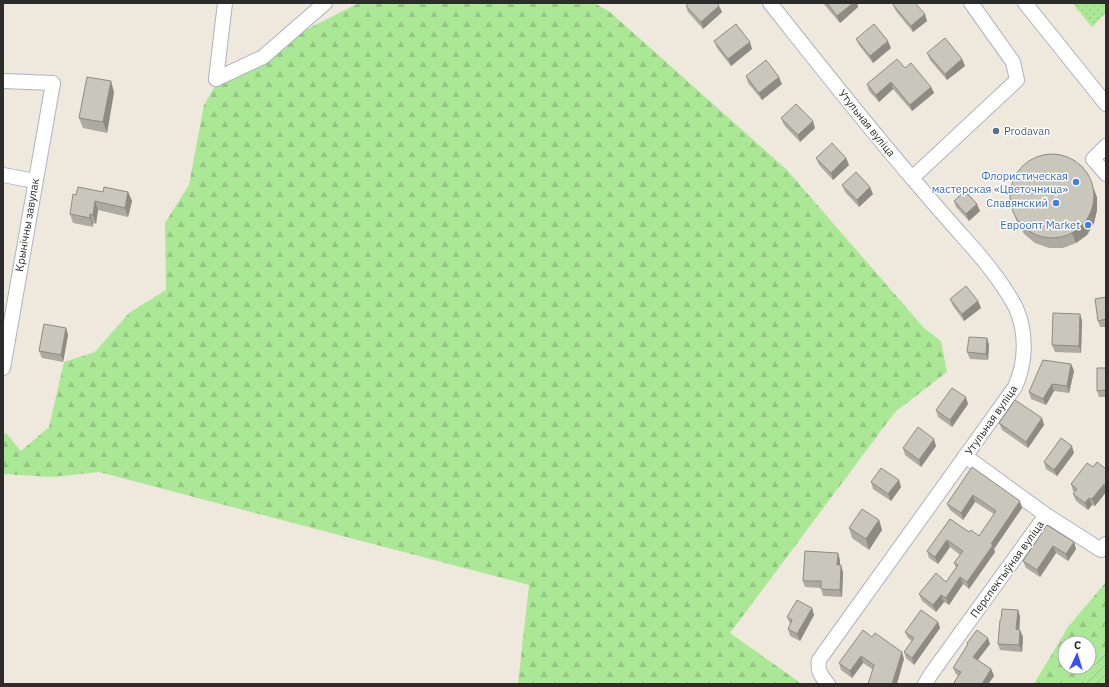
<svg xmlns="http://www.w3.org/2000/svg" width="1109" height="687" viewBox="0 0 1109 687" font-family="'IBM Plex Sans',sans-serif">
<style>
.grass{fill:url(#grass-dots)}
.forest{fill:url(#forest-firs);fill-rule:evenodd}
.garden{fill:url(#garden-furrows)}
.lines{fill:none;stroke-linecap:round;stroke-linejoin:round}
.minor-casing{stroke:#b1b2c0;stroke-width:16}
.minor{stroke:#fff;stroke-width:14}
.wall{fill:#adaaa1}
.shaded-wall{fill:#8d8b83}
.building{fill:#c9c6bb;stroke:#8d8b83}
.service-dot{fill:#5c6f8a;stroke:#fff;stroke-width:1.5}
.shop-dot{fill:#3f7fe0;stroke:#fff;stroke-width:1.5}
.labels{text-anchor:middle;stroke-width:3;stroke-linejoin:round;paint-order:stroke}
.street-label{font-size:11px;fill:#2c2c2c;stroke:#fff}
.service-label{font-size:11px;fill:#4e5e75;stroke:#fff;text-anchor:start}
.shop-label{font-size:11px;fill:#366cbe;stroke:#fff;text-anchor:end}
</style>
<defs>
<pattern id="grass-dots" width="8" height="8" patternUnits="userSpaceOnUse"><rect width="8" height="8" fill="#abe896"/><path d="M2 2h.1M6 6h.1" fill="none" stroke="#93c781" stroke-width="1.8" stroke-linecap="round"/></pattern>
<pattern id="forest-firs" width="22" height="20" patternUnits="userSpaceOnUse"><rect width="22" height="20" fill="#abe896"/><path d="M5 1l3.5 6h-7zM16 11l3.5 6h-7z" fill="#93c781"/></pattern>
<pattern id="garden-furrows" width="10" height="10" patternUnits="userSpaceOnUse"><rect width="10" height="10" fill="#abe896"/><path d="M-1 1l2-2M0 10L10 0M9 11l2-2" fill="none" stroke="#93c781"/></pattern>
</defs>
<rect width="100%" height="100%" fill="#eee8dd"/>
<path class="grass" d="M1072,3H1106V13L1092,27Z"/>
<g class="forest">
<path d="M359,3H594L610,12L786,169L924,328L941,341L947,372L895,412L730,633L802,684H518L529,585L99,472L52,477L3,474V434L6,433L21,451L49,427L64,362L95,352L129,313L166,290L165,223L189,185L204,105L224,71Z"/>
<path d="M1106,582V647L1083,684H1034L1068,627ZM1065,643H1089V667H1065Z"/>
</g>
<path class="garden" d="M1106,647V684H1083Z"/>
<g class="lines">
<g class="minor-casing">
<g id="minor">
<path d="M770,3C817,62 863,121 913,179C930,199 948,220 966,240C985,261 1003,283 1016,308C1027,333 1026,363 1015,387L819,660C817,671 821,676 828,684"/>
<path d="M1025,3L1106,104"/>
<path d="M216,79L263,57L325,3"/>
<path d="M216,79L225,3"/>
<path d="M3,81L53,83L3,368"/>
<path d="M1106,146L1093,159L1106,174"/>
<path d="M3,175L35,181"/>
<path d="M912,178L1017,80L1013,62L971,3"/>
<path d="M965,456L1046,515"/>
<path d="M925,684L931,674L1046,515L1101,550L1106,544"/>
</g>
</g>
<use href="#minor" class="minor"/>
</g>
<g class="wall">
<path d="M823,3H857L858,7L840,23Z"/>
<path d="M893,5L927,21L913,32L896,11Z"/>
<path d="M686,6H719L722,12L703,29L688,12Z"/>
<path d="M856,39L891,48L873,63L859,45Z"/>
<path d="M714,41L752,49L731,66L717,48Z"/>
<path d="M927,53L962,59L965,66L947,80L930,60Z"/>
<path d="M905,68L931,87L934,93L912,111L893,89L879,102L869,91L867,84Z"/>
<path d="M746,76L782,84L762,100L748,83Z"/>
<path d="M114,92L107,133L83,128L79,118Z"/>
<path d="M781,118L815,128L800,142L784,125Z"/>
<path d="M816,158H846L849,165L833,180L819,165Z"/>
<path d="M842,185L873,194L859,207L845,192Z"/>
<path d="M103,192H128L132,201L128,217L98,210L96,224L93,223V227L73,223L70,214L76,195Z"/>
<path d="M1097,197V210L1094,223L1087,235L1076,243L1063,248H1049L1035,243L1024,234L1017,222L1013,212Z"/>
<path d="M954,201L980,211L969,221L956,207Z"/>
<path d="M1106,297V327H1100L1098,321Z"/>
<path d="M950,299L978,301L981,308L964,321L953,306Z"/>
<path d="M1080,314L1082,321L1081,353L1055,352L1052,345Z"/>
<path d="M66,328L68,335L63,362L42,358L39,351Z"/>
<path d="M987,338L989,345L988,360L970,359L967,352Z"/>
<path d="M1071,364L1074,371L1069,393L1054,391L1046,405L1031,399L1029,392Z"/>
<path d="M1106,368V397H1099L1097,391Z"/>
<path d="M968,404L952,427L938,417L936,410Z"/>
<path d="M1042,418L1044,425L1028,448L1002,430L999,423Z"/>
<path d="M936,446L921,467L905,455L903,448Z"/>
<path d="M1074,453L1057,476L1046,469L1044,462Z"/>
<path d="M972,467L1022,508L994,549L995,552L969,589L963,584L949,605L944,602L936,612L922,601L919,594L946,582L956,568L954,563L960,555L950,547L938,564L929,558L927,551L950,519L969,532L979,536L994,514L975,502L963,520L950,510L947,504Z"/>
<path d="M1093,467L1106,469V492L1095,506L1092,505L1088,510L1076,501L1073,494L1075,492L1073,491L1071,484Z"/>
<path d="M899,480L901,487L891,501L873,489L871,482Z"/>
<path d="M879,520L882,530L869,550L852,538L849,528Z"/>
<path d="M1047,525L1074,542L1076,549L1068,561L1056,553L1040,577L1026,568L1023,561Z"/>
<path d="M840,560V565L843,572L842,597L823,596L821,588L805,587L803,581Z"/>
<path d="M812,608L814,615L800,641L790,636L788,629L790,624L787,617Z"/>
<path d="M1018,610L1020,617L1019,630L1023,637L1022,652L1000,650L998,644L1001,620Z"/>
<path d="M938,622L940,628L914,665L906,658L904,652L912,641L908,638L905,632Z"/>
<path d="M872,637L904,659L872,669L863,663L852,678L841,670L839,663Z"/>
<path d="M967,643L990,644L978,660L991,669L994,676L988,684H953L958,676L956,674L953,668L968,645Z"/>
</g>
<g class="shaded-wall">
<path d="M853,3H857L858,7L840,23L837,16Z"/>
<path d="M719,6L722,12L703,29L701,22Z"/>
<path d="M925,14L927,21L913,32L911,26Z"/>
<path d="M888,41L891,48L873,63L870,56Z"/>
<path d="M750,42L752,49L731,66L728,59Z"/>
<path d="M962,59L965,66L947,80L945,74Z"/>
<path d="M779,77L782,84L762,100L759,93Z"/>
<path d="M111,81L114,92L107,133L103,122Z"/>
<path d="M891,82L893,89L879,102L876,95Z"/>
<path d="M931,87L934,93L912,111L910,105Z"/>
<path d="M813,121L815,128L800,142L798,135Z"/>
<path d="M846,158L849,165L833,180L831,173Z"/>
<path d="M870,187L873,194L859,207L857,200Z"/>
<path d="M1093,187L1097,197V210L1094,223L1087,235L1076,243L1072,233Z"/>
<path d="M128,192L132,201L128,217L125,208Z"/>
<path d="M95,201L98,210L96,224L93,215Z"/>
<path d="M977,204L980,211L969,221L966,214Z"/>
<path d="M90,214L93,223V227L90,218Z"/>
<path d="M978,301L981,308L964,321L962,314Z"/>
<path d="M1080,314L1082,321L1081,353L1079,346Z"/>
<path d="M66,328L68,335L63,362L61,355Z"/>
<path d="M987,338L989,345L988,360L986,354Z"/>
<path d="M1071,364L1074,371L1069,393L1067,386Z"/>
<path d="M1052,384L1054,391L1046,405L1043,399Z"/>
<path d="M966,397L968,404L952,427L950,420Z"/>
<path d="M1042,418L1044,425L1028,448L1026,442Z"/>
<path d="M934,439L936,446L921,467L919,460Z"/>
<path d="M1072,446L1074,453L1057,476L1054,470Z"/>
<path d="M899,480L901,487L891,501L888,494Z"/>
<path d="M1104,484L1106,489V492L1095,506L1092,499Z"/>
<path d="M973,495L975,502L963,520L961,513Z"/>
<path d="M1089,498L1092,505L1088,510L1085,503Z"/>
<path d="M1020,501L1022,508L994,549L995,552L969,589L967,582L991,544Z"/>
<path d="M879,520L882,530L869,550L866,539Z"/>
<path d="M947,540L950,547L938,564L935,557Z"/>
<path d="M1074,542L1076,549L1068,561L1066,554Z"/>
<path d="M1053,546L1056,553L1040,577L1037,570Z"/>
<path d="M838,553L840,560L839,572L837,565Z"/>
<path d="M841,565L843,572L842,597L840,590Z"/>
<path d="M960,577L963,584L949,605L946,598Z"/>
<path d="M941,595L944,602L936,612L933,605Z"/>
<path d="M812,608L814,615L800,641L797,634Z"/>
<path d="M1018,610L1020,617L1019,636L1016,629Z"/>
<path d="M938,622L940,628L914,665L912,658Z"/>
<path d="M1020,630L1023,637L1022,652L1019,645Z"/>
<path d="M988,638L990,644L975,663L973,657Z"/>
<path d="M902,652L904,659L897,684H892Z"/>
<path d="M861,656L863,663L852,678L850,671Z"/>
<path d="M991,669L994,676L988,684H982Z"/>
</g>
<g class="building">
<path d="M689,3H717L719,6L701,22L686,6Z"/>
<path d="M827,3H853L837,16Z"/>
<path d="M895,3H915L925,14L911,26L893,5Z"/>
<path d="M736,24L750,42L728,59L714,41Z"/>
<path d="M874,24L888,41L870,56L856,39Z"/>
<path d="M945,38L962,59L945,74L927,53Z"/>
<path d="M897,59L905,68L911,63L931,87L910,105L891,82L876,95L867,84Z"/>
<path d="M766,60L779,77L759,93L746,76Z"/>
<path d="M87,77L111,81L103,122L79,118Z"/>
<path d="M796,104L813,121L798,135L781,118Z"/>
<path d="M832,143L846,158L831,173L816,158Z"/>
<circle cx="1052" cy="196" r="42"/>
<path d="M856,172L870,187L857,200L842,185Z"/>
<path d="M78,187L103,192L104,187L128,192L125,208L95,201L93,215L90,214V218L70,214L73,194L76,195Z"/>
<path d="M965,191L977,204L966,214L954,201Z"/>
<path d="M966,286L978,301L962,314L950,299Z"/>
<path d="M1106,297V319L1098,321L1095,299Z"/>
<path d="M1053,313L1080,314L1079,346L1052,345Z"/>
<path d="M44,324L66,328L61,355L39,351Z"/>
<path d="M969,337L987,338L986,354L967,352Z"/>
<path d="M1043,360L1071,364L1067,386L1052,384L1043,399L1029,392Z"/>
<path d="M1097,368H1106V390L1097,391Z"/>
<path d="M952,388L966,397L950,420L936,410Z"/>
<path d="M1015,400L1042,418L1026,442L999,423Z"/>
<path d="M918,427L934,439L919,460L903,448Z"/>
<path d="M1061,438L1072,446L1054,470L1044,462Z"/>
<path d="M1097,462L1106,469V485L1104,484L1092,499L1089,498L1085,503L1073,494L1077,489L1071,484L1087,463L1093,467Z"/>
<path d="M972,467L1020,501L991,544L993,545L967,582L960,577L946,598L941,595L933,605L919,594L936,573L946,582L958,565L954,563L963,551L947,540L935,557L927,551L950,519L969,532L971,530L979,536L996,511L973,495L961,513L947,504Z"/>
<path d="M881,468L899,480L888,494L871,482Z"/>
<path d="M862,509L879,520L866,539L849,528Z"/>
<path d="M1047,525L1074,542L1066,554L1053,546L1037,570L1023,561Z"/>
<path d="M805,551L838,553L837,565H841L840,590L821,589V581H803Z"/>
<path d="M797,600L812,608L797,634L788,629L792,620L787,617Z"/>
<path d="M1002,609L1018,610L1016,629L1020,630L1019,645L998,644L1000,620H1001Z"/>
<path d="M921,610L938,622L912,658L904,652L914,638L905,632Z"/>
<path d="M863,630L872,637L875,633L902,652L892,684H868L874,665L861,656L850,671L839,663Z"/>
<path d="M977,630L988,638L973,657L991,669L982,684H953L961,672L953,668L968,644L967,643Z"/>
</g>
<circle class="service-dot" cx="996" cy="131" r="4"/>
<g class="shop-dot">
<circle cx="1076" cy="182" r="4"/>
<circle cx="1056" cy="203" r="4"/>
<circle cx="1088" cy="225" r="4"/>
</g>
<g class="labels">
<g class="street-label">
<text transform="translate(867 123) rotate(51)" y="4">Утульная вуліца</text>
<text transform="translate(27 225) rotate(-80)" y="4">Крынічны завулак</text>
<text transform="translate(991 420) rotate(-55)" y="4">Утульная вуліца</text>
<text transform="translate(1007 569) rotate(-54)" y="4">Перспектыўная вуліца</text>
</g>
<g class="service-label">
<text x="1004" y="135">Prodavan</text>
</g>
<g class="shop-label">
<text x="1068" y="180">Флористическая<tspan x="1068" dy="13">мастерская «Цветочница»</tspan></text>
<text x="1048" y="207">Славянский</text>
<text x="1080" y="229">Евроопт Market</text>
</g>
</g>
<rect width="1109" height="687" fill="none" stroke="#2c2c2c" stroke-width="8"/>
<g transform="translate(1077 655) rotate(4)"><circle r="19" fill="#ffffff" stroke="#ababab"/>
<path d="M0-3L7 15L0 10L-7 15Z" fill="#394dff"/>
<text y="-6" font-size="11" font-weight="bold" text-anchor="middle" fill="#2c2c2c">С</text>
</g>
</svg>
